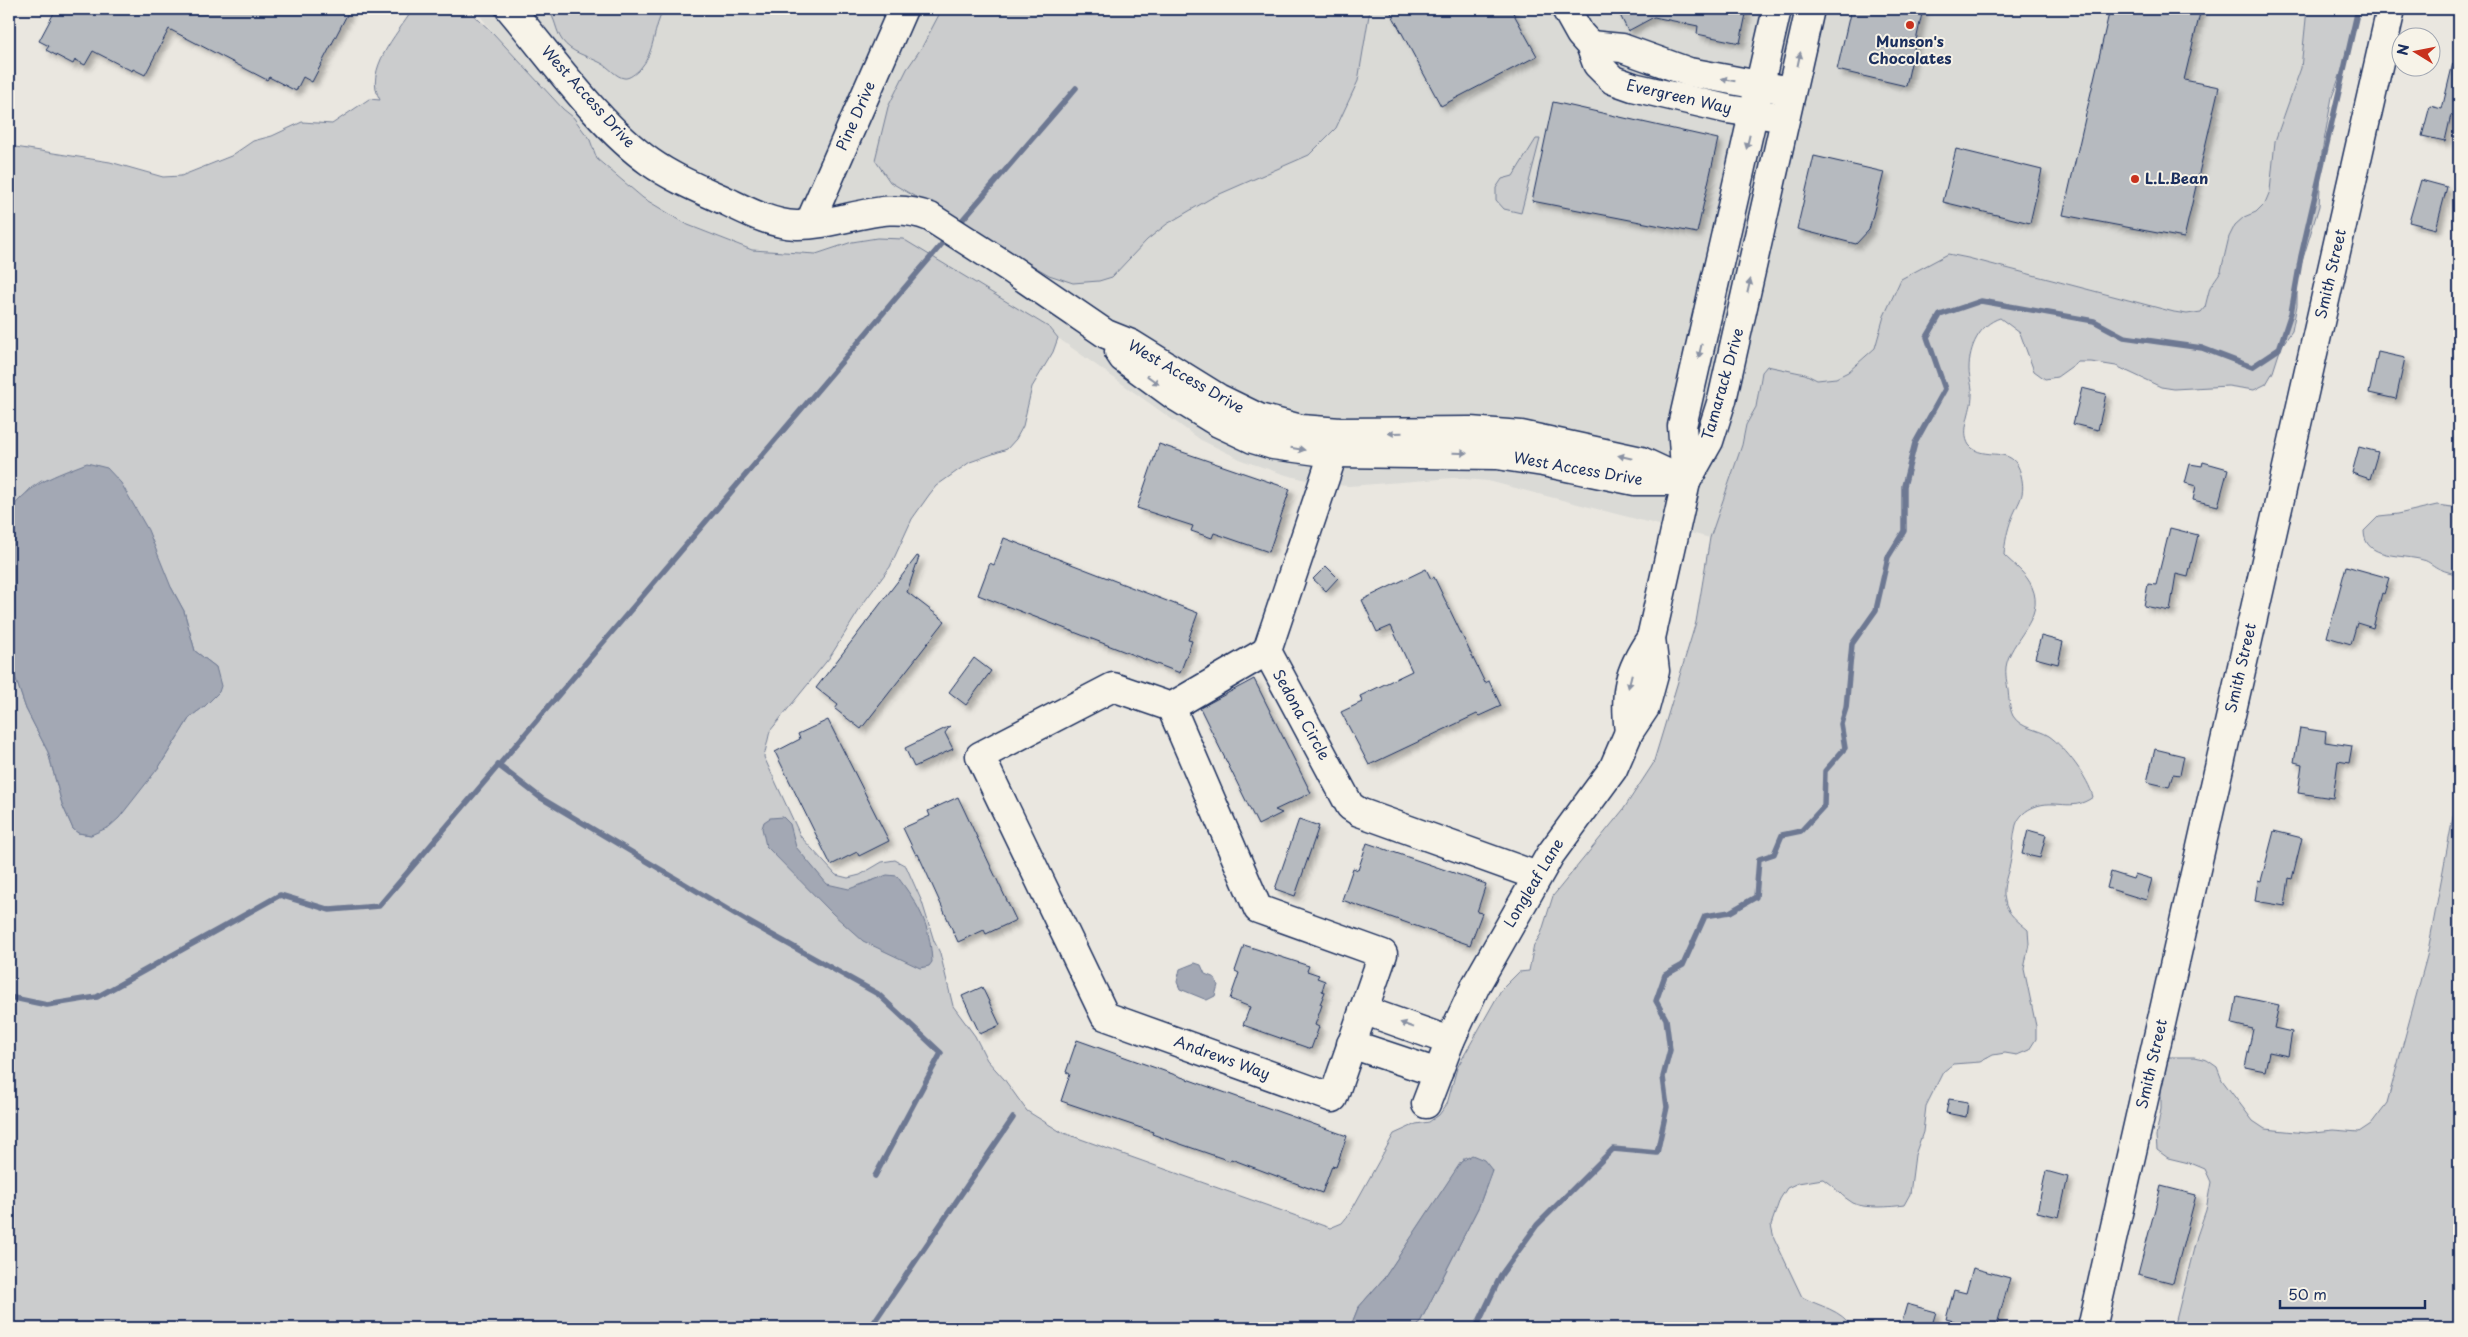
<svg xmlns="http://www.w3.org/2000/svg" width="2468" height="1337" viewBox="0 0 2468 1337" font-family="'Playpen Sans',sans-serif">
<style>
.built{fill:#dadad6}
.green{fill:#cbcccd;stroke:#737e96}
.water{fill:#a3a8b4;stroke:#6d7892}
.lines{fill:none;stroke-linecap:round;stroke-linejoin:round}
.stream{stroke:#6d7892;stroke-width:5.5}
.building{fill:#b6babf;stroke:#1b2f5e;filter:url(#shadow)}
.minor-casing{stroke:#1b2f5e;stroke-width:31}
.minor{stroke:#f7f3e8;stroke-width:28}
.oneway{fill:#8991a3}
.poi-dot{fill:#c8321e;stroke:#f7f3e8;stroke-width:2}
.labels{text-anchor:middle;stroke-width:4;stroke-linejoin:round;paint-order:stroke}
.poi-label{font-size:15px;font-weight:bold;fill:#1b2f5e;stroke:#f7f3e8}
.street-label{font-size:15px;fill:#1b2f5e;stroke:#f7f3e8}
</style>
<defs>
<filter id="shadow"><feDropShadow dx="4.5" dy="4.5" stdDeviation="2.5" flood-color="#0004"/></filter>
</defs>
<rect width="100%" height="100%" fill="#eae7e0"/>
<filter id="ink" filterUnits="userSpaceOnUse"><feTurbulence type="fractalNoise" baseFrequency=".02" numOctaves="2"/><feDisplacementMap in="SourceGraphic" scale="10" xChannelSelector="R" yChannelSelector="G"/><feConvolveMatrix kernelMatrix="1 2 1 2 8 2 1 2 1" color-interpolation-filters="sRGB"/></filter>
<g filter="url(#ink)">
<path class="built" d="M475,9H2307L2301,68L2275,141L2270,191L2265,203L2256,212L2244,217L2229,237L2221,271L2210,287L2205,307L2201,312L2187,314L2174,312L1968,258L1948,254L1884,316L1875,348L1848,372L1836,378L1817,380L1805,374L1767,367L1762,371L1756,407L1746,425L1742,445L1710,538L1488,481L1453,478L1349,486L1323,484L1286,475L1244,461L1201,440L1058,338L1050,328L1039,321L877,238L852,242L816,254L752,250L688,225L643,198L597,159L590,140L573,117L563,109L493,33Z"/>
<g class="green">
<path d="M413,9H467L493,33L563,109L573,117L590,140L597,159L643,198L688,225L752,250L816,254L852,242L877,238L903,239L1050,328L1058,338L1053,352L1032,387L1023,426L1016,439L1007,449L970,462L936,486L929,495L912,519L890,567L865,601L830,657L770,731L764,757L801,837L836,875L848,878L860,875L882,862L895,860L906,866L922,902L934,941L940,953L953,1006L975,1036L987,1060L1004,1079L1027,1111L1061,1132L1330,1228L1342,1223L1350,1213L1394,1134L1416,1124L1429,1122L1439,1115L1447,1104L1457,1068L1501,990L1519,972L1529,971L1534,945L1541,934L1553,896L1623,810L1653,764L1696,622L1710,538L1742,445L1746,425L1756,407L1762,372L1767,366L1805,374L1817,380L1836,378L1848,372L1875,348L1884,316L1901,279L1948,254L1968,258L2174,312L2187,314L2201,312L2205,307L2210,287L2221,271L2229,237L2235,225L2244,217L2256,212L2265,203L2270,191L2275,141L2301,68L2307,9H2357L2351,46L2332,97L2322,152L2319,206L2297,278V305L2292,331L2281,347L2273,372L2266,384L2254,390L2228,386L2174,389L2161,387L2116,366L2091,362H2078L2057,377L2045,379L2034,371L2020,333L2000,318C1979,325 1969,347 1969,369C1969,378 1973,387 1972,396C1972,410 1960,431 1969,445C1983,463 2014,442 2021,475C2026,496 2019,500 2012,518C2007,530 2005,543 2004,555C2014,565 2027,574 2032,587C2046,619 2010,639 2006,667C2005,674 2007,683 2008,690C2009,698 2009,708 2013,716C2021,729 2038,729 2049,736C2065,747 2089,779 2093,797C2071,813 2056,798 2034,807C2026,810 2019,816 2016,825C2013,836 2013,849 2011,859C2009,873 2001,886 2005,901C2007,914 2018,921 2028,930L2029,944L2024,969L2036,1026V1039L2029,1050L2017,1055L2005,1053L1993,1055L1980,1062L1953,1064L1943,1072L1926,1106L1923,1132L1915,1155L1910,1194L1904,1205C1892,1207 1864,1209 1853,1203C1842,1197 1834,1186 1823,1179L1798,1183L1787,1188L1780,1199L1771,1225L1774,1238L1802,1297C1818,1306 1843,1310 1852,1328H1417L1479,1206L1492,1171L1465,1157L1385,1277L1358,1308L1350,1328H9V659L26,709L48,752L62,804L73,829L78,833L91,835L159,767L190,717L205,706L216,667L195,651L184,611L171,587L43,480L31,488L9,512V146L110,162L163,177L181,176L231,156L253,141L272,136L302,122L332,124L369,99L380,100C363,70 397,35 413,9Z"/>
<path d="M547,9H664C653,27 655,53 640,69C636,73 629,79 624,78C616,77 609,67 601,63C588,56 571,53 562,40C555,30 556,18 547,9Z"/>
<path d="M942,9H1370L1358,81L1336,128L1309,155L1213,197L1167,224L1147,240L1112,277L1099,281L1073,283L1049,275L890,182L875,160L888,107L907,69L922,47Z"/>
<path d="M1536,139H1540L1521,213L1504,209L1496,200V188L1502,179L1513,176Z"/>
<path d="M2437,505L2459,508V575C2453,573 2446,572 2440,569C2434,567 2429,561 2423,560C2404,554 2364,560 2364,531L2379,516L2398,514Z"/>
<path d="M2459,785V1328H2174L2197,1236L2206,1210L2211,1182L2205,1169L2193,1164L2168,1158L2157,1150L2156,1136L2161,1109V1069L2168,1057H2194L2207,1060L2217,1067L2222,1080L2253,1121L2265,1129L2306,1133L2333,1130L2359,1132L2371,1124L2387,1103L2427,956Z"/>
</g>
<g class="water">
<path d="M87,463L107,468L121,483L148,530L171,587L184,611L195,651L216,667L221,686L219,692L205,706L190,717L159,767L119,818L109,827L91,835L78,833L73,829L62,804L48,752L26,709L9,659V512C30,483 54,476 87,463Z"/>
<path d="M783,817L790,824L796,847L827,884L849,889L887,875L897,876C919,906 930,923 932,962L929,966L920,968L863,941L833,914L766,846L762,828L764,822L770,818Z"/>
<path d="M1195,963L1201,965L1205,974L1215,978L1218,985L1215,996L1207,1000L1180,989L1177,982L1180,969Z"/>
<path d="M1472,1155L1484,1160L1492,1170L1479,1206L1417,1328H1350L1358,1308L1385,1277L1461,1162Z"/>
</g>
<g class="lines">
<g class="stream">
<path d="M958,225L1076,88"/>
<path d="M498,765L541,798L747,921L878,994L941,1053L875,1176"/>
<path d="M9,997L47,1005L97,997L280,895L330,910L379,906L947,238"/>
<path d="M870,1328L1013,1118"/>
<path d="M1476,1328L1501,1275L1537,1225L1613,1149L1657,1153L1667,1107L1663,1077L1670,1050L1666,1019L1656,1001L1665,975L1683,965L1705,916L1730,912L1756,897L1759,859L1774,854L1782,835L1801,831L1824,806L1825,771L1845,748L1841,724L1846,708L1852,644L1876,610L1888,557L1904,531V486L1915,443L1945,389L1927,337L1940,315L1981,301L2094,321L2124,337L2202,348L2252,367L2279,349L2291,313L2301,256L2358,9"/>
</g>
</g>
<g class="building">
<path d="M56,9H350L312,82L303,77L296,91L269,77L267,80L169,29L145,75L133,69L132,71L93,51L85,65L75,60L73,64L46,50L49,46L39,41Z"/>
<path d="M1389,9H1511L1537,56L1441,106Z"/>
<path d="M1617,9H1747L1740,43L1697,34L1698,26L1654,17L1628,31Z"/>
<path d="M1851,9H1923L1906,86L1837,70Z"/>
<path d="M2110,9H2201L2184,80L2219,87L2184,238L2063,215Z"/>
<path d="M2453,63H2459V117L2451,115L2445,141L2422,136L2430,106L2442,109Z"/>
<path d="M1553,102L1718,139L1697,233L1532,201Z"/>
<path d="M1956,149L2042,170L2030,223L1943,202Z"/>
<path d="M1814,156L1884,172L1869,230L1856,244L1797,229Z"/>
<path d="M2421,180L2447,187L2436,229L2409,222Z"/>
<path d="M2378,352L2405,358L2396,399L2369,393Z"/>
<path d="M2082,388L2106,394L2098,430L2073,424Z"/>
<path d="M1159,444L1290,489L1269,552L1214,533L1212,538L1191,531L1193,526L1137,508Z"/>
<path d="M2359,447L2378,452L2370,479L2352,473Z"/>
<path d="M2203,462L2228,469L2218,506L2193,500L2196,486L2185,483L2190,464L2202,466Z"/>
<path d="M2170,528L2198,535L2188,577L2176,574L2170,611L2144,606L2148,584L2156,585Z"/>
<path d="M1004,538L1198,613L1188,640L1192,641L1180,673L978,595L990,563L994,565Z"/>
<path d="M917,556L919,557L907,592L945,621L861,729L835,709L838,705L816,688Z"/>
<path d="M1326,566L1338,578L1326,591L1313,579Z"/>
<path d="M2346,566L2389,578L2384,594L2382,593L2373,628L2357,623L2351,644L2327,637Z"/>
<path d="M1426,569L1431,579L1434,577L1485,683L1489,681L1501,706L1479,716L1477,714L1369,765L1341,712L1362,702L1360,696L1412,671L1391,626L1377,632L1362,600Z"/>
<path d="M2041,636L2063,642L2058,664L2035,658Z"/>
<path d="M974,658L991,671L966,705L949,692Z"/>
<path d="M1254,679L1311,793L1275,810L1282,813L1258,825L1200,708Z"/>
<path d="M828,720L889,841L859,856L857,852L831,865L775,752L800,739L798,734Z"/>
<path d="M950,726L945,733L953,749L914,767L905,748Z"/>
<path d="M2300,728L2326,732L2325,742L2352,746L2349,763L2338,761L2333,798L2298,793L2302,764L2294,762Z"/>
<path d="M2155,749L2184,756L2180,775L2173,774L2169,787L2147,782Z"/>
<path d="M958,797L1016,920L986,934L984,930L958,942L918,854L916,855L903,828L930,816L928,811Z"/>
<path d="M1299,819L1319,826L1295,896L1275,889Z"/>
<path d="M2028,830L2046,835L2040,858L2022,854Z"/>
<path d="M2274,831L2302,838L2292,879L2289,878L2285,906L2255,901L2258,880L2261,881Z"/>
<path d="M1367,843L1486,884L1477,912L1482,913L1470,945L1342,900L1353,868L1358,870Z"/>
<path d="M2111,872L2133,879L2135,874L2152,879L2146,900L2107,888Z"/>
<path d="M1244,945L1309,966L1307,971L1319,975L1317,978L1325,981L1322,991L1325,992L1320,1004L1322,1005L1315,1025L1319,1027L1311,1049L1243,1025L1250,1007L1230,999L1239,973L1235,971Z"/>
<path d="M982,987L1000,1025L980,1034L962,996Z"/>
<path d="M2237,996L2279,1005L2274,1028L2292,1032L2288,1056L2269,1052L2265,1071L2245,1067L2253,1029L2232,1024Z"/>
<path d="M1077,1040L1347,1136L1336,1167L1332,1166L1322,1193L1231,1159L1230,1161L1166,1139L1152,1134L1153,1132L1061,1101L1070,1074L1066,1072Z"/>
<path d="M1949,1099L1968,1102L1966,1117L1946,1113Z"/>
<path d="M2046,1171L2068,1177L2059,1217L2037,1212Z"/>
<path d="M2161,1186L2196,1195L2173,1283L2138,1274Z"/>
<path d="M1973,1268L2010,1278L1996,1328H1981L1946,1319L1954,1290L1966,1293Z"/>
<path d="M1907,1304L1936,1312L1931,1328H1900Z"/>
</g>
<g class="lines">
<g class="minor-casing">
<g id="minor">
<path d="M510,9C551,57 599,126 650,162C674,179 702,190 728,202C749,212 772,224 796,225C842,226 885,198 930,217L1008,267L1106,334L1131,344L1218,398L1259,418L1301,429L1340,432L1470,431L1521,435L1641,461L1686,482"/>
<path d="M1566,9L1580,34L1590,45L1597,64L1613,80L1633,87L1727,109L1773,116"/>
<path d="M1590,45L1622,48L1689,72L1780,89"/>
<path d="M809,224L903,9"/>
<path d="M1119,352L1123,358L1175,396L1219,423L1253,439L1273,445L1333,453L1497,455L1543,462L1635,481H1675"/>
<path d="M1339,436L1267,651L1350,806L1359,812L1537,876"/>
<path d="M1686,482L1709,441L1722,400L1810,9"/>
<path d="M1113,687L1171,707L1258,909L1383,954L1333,1098L1105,1016L980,756Z"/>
<path d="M1171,707L1267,651"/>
<path d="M1629,732C1624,692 1628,672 1651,638"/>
<path d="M1363,1010L1450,1041"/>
<path d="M1351,1044L1438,1073"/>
<path d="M1426,1104L1450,1041L1476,985L1550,855L1613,769L1629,732L1645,708L1655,671L1651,638L1686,482L1682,426L1777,9"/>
<path d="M2092,1328L2391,9"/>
</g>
</g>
<use href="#minor" class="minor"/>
</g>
<defs><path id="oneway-solid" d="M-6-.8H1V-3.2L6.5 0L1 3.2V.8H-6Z" transform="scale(1.25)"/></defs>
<g class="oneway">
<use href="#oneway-solid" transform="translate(1799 59) rotate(-78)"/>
<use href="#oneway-solid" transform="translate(1728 80) rotate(-170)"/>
<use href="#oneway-solid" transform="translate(1748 142) rotate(103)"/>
<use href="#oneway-solid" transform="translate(1749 286) rotate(-77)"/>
<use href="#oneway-solid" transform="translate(1700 351) rotate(103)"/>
<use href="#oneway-solid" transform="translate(1153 380) rotate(36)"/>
<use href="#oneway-solid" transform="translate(1395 433) rotate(178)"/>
<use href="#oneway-solid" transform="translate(1298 449) rotate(9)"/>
<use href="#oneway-solid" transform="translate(1460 453) rotate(1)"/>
<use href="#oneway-solid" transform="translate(1625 457) rotate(-167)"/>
<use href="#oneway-solid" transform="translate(1630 681) rotate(104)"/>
<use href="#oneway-solid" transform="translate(1407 1025) rotate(-160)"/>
</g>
</g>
<g class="poi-dot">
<circle cx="1910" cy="25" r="5"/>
<circle cx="2135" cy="179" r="5"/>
</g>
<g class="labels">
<g class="poi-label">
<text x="1910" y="47">Munson's<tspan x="1910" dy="17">Chocolates</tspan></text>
<text x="2145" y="184" text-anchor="start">L.L.Bean</text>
</g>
<g class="street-label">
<text transform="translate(588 97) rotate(48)" y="5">West Access Drive</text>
<text transform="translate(1679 97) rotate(13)" y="5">Evergreen Way</text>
<text transform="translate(856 116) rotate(-66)" y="5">Pine Drive</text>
<text transform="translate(2331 274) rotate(-77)" y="5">Smith Street</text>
<text transform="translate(1186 377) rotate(30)" y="5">West Access Drive</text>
<text transform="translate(1723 384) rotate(-74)" y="5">Tamarack Drive</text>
<text transform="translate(1578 469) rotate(10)" y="5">West Access Drive</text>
<text transform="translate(2241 668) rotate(-77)" y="5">Smith Street</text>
<text transform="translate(1301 715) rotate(61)" y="5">Sedona Circle</text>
<text transform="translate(1534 883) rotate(-59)" y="5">Longleaf Lane</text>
<text transform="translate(1222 1058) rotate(20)" y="5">Andrews Way</text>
<text transform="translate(2152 1064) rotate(-77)" y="5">Smith Street</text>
</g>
</g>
<rect width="2468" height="1337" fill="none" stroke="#f7f3e8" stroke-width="30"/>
<rect x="15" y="15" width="2438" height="1307" fill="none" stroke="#1b2f5e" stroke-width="2" filter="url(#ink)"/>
<g transform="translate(2416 52) rotate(280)"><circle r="24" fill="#f7f3e8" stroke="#9fa5b1"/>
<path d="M0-4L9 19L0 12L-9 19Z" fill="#c8321e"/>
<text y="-8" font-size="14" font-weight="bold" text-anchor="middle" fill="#1b2f5e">N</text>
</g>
<path d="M2280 1300v8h145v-8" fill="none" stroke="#1b2f5e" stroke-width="2.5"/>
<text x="2288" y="1300" font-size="15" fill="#1b2f5e" stroke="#f7f3e8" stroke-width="4" paint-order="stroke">50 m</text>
</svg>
